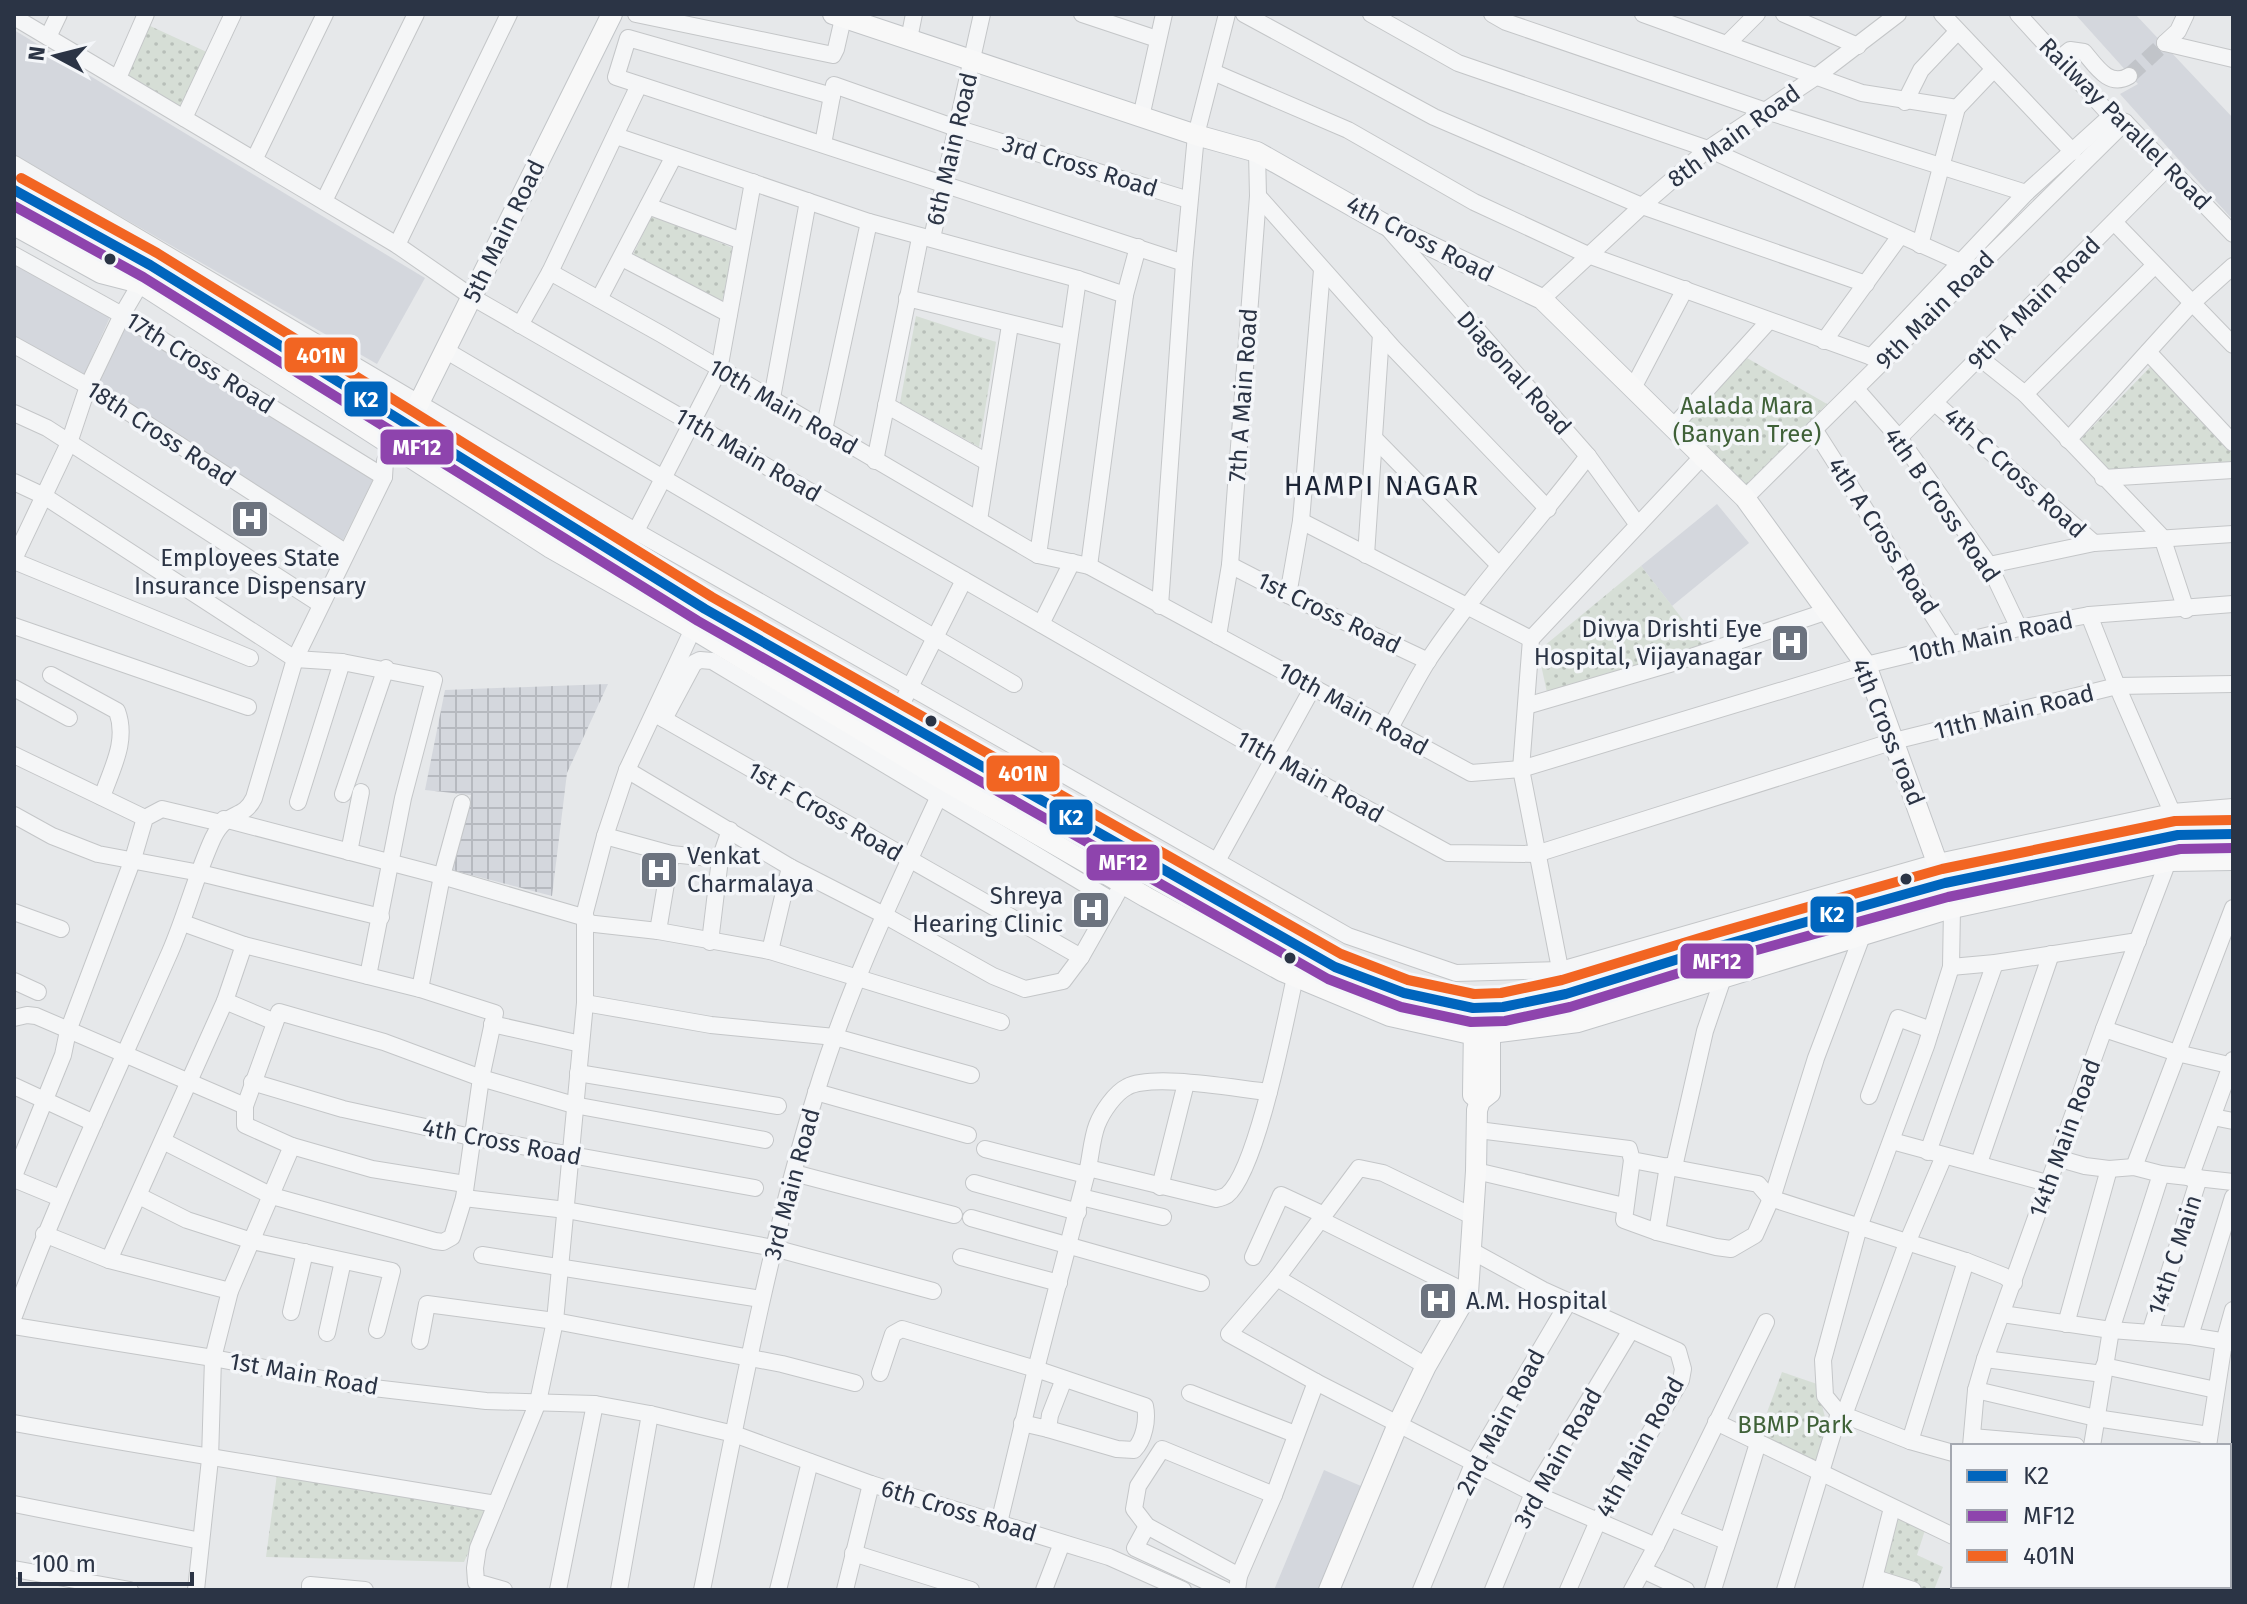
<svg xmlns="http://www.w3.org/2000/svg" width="2247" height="1604" viewBox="0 0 2247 1604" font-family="'Fira Sans',sans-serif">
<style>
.built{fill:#d4d7dd}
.industrial{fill:url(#industrial-grid)}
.park{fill:url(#park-dots)}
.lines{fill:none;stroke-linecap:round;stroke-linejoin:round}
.minor-tunnel{stroke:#c1c4c9;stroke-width:16;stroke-dasharray:16 8;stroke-linecap:butt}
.minor-casing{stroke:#c4c6c8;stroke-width:18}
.major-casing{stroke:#c2c5c8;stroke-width:22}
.minor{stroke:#f5f6f7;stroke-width:16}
.major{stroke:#f8f8f8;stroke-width:20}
.bus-1-casing{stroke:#f4f6f9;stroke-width:16}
.bus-2-casing{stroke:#f4f6f9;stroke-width:16}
.bus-3-casing{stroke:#f4f6f9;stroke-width:16}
.bus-1{stroke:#0065bd;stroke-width:10}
.bus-2{stroke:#8e44ad;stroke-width:10}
.bus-3{stroke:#f26522;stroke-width:10}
.bus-dot{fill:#2b3445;stroke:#f4f6f9;stroke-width:3}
.labels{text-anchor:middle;stroke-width:7;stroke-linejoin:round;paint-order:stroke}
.street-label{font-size:24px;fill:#2b3445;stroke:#f4f6f9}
.park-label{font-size:24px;fill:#3f6138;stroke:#f4f6f9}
.poi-label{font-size:24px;fill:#2b3445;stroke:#f4f6f9;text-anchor:end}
.quarter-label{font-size:28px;letter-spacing:2px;fill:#1d2536;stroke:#f4f6f9}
.line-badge{stroke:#f4f6f9;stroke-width:3}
.badge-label{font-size:22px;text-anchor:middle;font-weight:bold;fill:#fff}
</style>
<defs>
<pattern id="industrial-grid" width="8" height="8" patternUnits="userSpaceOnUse" patternTransform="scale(2)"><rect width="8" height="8" fill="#d4d7dd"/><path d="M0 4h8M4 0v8" fill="none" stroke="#b6b9bf"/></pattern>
<pattern id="park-dots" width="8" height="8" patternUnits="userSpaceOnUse" patternTransform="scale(2)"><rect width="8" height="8" fill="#d6ded6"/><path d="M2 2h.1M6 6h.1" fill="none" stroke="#b8bfb9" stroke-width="1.8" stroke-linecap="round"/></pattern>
</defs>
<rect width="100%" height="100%" fill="#e6e8ea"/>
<g class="built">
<path d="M2075,14H2135L2233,118V220L2120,94L2138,84Z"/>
<path d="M14,30L425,278L377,364L14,155Z"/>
<path d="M14,262L110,317L84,375L14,338Z"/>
<path d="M122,325L373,480L342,542L92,385Z"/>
<path d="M1717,504L1749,543L1672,606L1641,566Z"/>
<path d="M1324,1470L1361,1486L1318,1590H1274Z"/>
</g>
<path class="industrial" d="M608,684L567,773L552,896L452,870L471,795L425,790L445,690Z"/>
<g class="park">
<path d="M148,25L211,54L184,111L126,74Z"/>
<path d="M652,215L733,248L721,307L631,259Z"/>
<path d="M916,316L996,342L979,447L900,403Z"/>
<path d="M1747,358L1827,404L1746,485L1682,421Z"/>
<path d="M2152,365L2233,449V468L2102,474L2077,443Z"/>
<path d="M1641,566L1705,648L1548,697L1538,651Z"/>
<path d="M2170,817L2173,832L2015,865L2012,850Z"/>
<path d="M1782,1372L1817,1384L1828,1430L1821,1472L1756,1442Z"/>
<path d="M277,1474L489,1508L464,1562L266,1557Z"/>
<path d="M1897,1515L1926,1527L1917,1555L1943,1567L1934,1590H1925L1880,1575Z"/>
</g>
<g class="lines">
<path class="minor-tunnel" d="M2129,76L2165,43"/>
<g class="minor-casing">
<g id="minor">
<path d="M636,14L833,55L836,49L844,14"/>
<path d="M1082,14L1157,39"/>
<path d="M1244,14L1434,117L1642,206L1866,284"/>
<path d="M1371,14L1458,63L1708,149L1976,269"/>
<path d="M1492,14L1506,22L1766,111L2026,193"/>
<path d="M1643,14L1862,93L1957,108L1994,69"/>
<path d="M1784,14L1858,46"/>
<path d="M1942,14L2073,152"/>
<path d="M2018,14L2111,116L2125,122L2233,234"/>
<path d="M14,17L397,245L472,297L1265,753L1448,853L1536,854L1894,741L2117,686L2233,684"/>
<path d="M48,37L59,14"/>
<path d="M909,39L914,14"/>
<path d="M1728,43L1757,14"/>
<path d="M2165,43L2233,59"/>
<path d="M2165,43L2178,31L2186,14"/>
<path d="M2059,59L2070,50L2084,52C2096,66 2109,88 2129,76"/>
<path d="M1213,72L1348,130L1474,202L1588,255L1883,361"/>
<path d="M118,78L146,14"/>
<path d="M832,96L628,38L616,77L1184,263"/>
<path d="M1905,102L1921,70L1957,32"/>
<path d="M1141,117L1164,14"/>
<path d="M184,118L233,14"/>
<path d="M616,136L869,222L1078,279L1125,295"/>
<path d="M823,144L834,85L956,128L1189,200"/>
<path d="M255,158L325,14"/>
<path d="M14,164L637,532L1348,936L1456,973L1561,970L1938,862L2172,812L2233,807"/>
<path d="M1258,196L1394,349L1548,509"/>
<path d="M324,201L416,14"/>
<path d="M648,206L742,241"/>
<path d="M2114,222L2233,345"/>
<path d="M1387,227L1588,456L1638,525"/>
<path d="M932,238L982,14"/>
<path d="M397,245L509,14"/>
<path d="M1920,245L1957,108"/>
<path d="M14,255L122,315L384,477"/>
<path d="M622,258L729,314"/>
<path d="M550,272L661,334L1038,555L1089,566L1471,773L1521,769L1866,665L2019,628L2089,615L2233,604"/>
<path d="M907,298L1067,337"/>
<path d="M599,299L674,156"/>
<path d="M1542,299L1642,206L1708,149L1817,76L1898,14"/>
<path d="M520,325L550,272L639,85"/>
<path d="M1824,341L1900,236"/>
<path d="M14,345L88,386L345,552"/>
<path d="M445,350L1014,684"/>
<path d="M2148,352L2233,443"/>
<path d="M1871,357L2026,193L2111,116"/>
<path d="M1980,358L2025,394L2162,537L2186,610"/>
<path d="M1633,388L1685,289"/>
<path d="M1856,389L1899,438L1989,565L2019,628"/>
<path d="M2025,394L2155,265"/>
<path d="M772,398L808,201"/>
<path d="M1935,403L2094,543"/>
<path d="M886,405L987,462"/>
<path d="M14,413L47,428L320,604"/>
<path d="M1673,427L1768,322"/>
<path d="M1814,429L1951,644"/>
<path d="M824,430L869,222"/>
<path d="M1374,438L1499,565"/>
<path d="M1899,438L2168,167"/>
<path d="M2068,440L2192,303L2233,266"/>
<path d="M875,461L920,238"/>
<path d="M2103,478L2233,470"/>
<path d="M14,482L44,496L295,659L342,662L434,680L403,798L368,976"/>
<path d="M1745,498L2125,122"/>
<path d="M979,520L1010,325"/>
<path d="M1301,521L1531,639"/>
<path d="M1038,555L1078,279"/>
<path d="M1366,555L1381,334"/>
<path d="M622,558L719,370L753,182"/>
<path d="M14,559L69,443L88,386L122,315L146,274"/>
<path d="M14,561L250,658"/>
<path d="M1230,565L1288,595L1428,661"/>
<path d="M1989,565L2094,543L2233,534"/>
<path d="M1089,566L1125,295L1138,247"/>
<path d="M1288,595L1301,521L1322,270"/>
<path d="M1160,606L1184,263L1196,135L1227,14"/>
<path d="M1041,624L1072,562"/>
<path d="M14,626L248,707"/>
<path d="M1218,636L1230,565L1258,196L1257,152"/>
<path d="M51,675L117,711C128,741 112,768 102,797"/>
<path d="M14,688L69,718"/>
<path d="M1526,706L1673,663L1828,611"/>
<path d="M655,714L1081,957"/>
<path d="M895,717L964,580"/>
<path d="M664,719L694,663L700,660L712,661L1113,901"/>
<path d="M1390,728C1403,705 1415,681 1429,659C1477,587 1537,524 1588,456"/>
<path d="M14,755L145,818"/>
<path d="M627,770L790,867L884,915L993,976L1025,989L1063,981L1081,957L1123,883"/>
<path d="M343,794L386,668"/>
<path d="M298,802L342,662"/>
<path d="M14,815L52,836L98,854L200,873L381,917"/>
<path d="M224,819L442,876L586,918"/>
<path d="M605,836L671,854"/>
<path d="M349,852L361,792"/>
<path d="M1217,861L1313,687"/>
<path d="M14,912L61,929"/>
<path d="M586,923L658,931L770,951L1001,1022"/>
<path d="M658,931L671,854L720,859L730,830"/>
<path d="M710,942L720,859"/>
<path d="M770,951L790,867"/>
<path d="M1951,967L1995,963L2138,941"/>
<path d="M1562,979L1521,769L1531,639L1702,457"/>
<path d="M14,981L38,992"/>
<path d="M420,989L442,876L462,803"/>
<path d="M225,1001L275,1022"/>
<path d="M585,1003L711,1025L835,1037L971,1075"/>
<path d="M14,1018L27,1015L36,1016L245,1106"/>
<path d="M492,1024L581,1044"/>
<path d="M2104,1029L2177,1053L2233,1066"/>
<path d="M578,1073L778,1106"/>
<path d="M252,1082L343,1109L471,1137L755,1188"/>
<path d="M14,1086L94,1123"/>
<path d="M816,1092L968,1135"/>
<path d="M1869,1096L1898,1018L1931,1030"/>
<path d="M2213,1117L2233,1121"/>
<path d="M1478,1130L1629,1149L1632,1160L1758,1184L1770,1198L1966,1261L2004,1276L2014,1283"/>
<path d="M163,1141L272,1196L435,1241L443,1242L452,1237L464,1198L481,1078L495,1013L420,989L244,945L183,923"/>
<path d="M1892,1141L2047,1183"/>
<path d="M985,1149L1086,1175"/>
<path d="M1928,1152L1995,963"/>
<path d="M1944,1156L1907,1243L1847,1407L1839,1413L1825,1396L1823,1360L1859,1227L1926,1046L1951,967L1952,908"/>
<path d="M2057,1158L2085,1166L2109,1169L2134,1167L2161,1174L2233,1182"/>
<path d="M1632,1160L1624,1220L1657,1232L1716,1247L1731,1249L1755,1235L1774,1192L1816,1058L1862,936"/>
<path d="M1979,1163L2051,954"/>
<path d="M1674,1167L1705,1031L1723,978"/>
<path d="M2134,1167L2233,908"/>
<path d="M1088,1168C1091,1154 1092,1138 1097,1125C1102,1112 1115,1093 1127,1087C1153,1073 1237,1089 1269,1092"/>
<path d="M1476,1171L1624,1206"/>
<path d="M794,1173L954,1215"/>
<path d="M14,1176L63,1055L68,1031L133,859L145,818L162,809L221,823"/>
<path d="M2190,1178L2233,1060"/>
<path d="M14,1179L60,1198"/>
<path d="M974,1183L1078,1212"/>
<path d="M465,1184L372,1169L292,1146L245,1125V1106L279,1012L384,1042L481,1078L574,1105L765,1140"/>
<path d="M1160,1187L1186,1083"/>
<path d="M139,1196L187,1220L252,1241L392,1271L377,1330"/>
<path d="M1081,1197L1163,1217"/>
<path d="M464,1198L566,1210L774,1248L933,1291"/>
<path d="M971,1218L1201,1283"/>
<path d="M1321,1220L1468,1293"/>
<path d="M1657,1232L1668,1166"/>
<path d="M44,1234L109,1260L230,1291"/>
<path d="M1472,1251L1543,1290L1678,1351L1683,1369L1681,1380L1598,1521L1568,1590"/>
<path d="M482,1255L761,1299"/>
<path d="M961,1257L1059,1283"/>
<path d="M1253,1257L1281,1195L1324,1215"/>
<path d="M109,1260L225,1001L244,945"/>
<path d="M1277,1278L1426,1366"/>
<path d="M291,1312L305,1252"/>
<path d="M2002,1314L2111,1330L2190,1336L2233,1343"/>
<path d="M14,1316C60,1192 117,1073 170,952C186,915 196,875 213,838C227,809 243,821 254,798L295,659L384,477L385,461L393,447"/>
<path d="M2066,1324L2109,1169"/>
<path d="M14,1326L213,1358L365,1387L486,1401L595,1404L650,1414L734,1434L871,1484L1109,1557L1183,1590"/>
<path d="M327,1333L343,1261"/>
<path d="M2150,1333L2199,1178"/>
<path d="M2190,1336L2233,1197"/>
<path d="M420,1341L427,1304L555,1321L782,1364L855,1383"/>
<path d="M1985,1359L2103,1374"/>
<path d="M2104,1366L2216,1390"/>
<path d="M880,1373L893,1334L902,1329L1036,1369L1088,1168L1216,1199C1220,1198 1224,1197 1227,1195C1257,1171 1286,1018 1295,977"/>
<path d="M1316,1382L1229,1334L1277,1278L1359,1168L1383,1173L1474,1217"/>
<path d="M1976,1390L2096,1418L2209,1435"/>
<path d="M1190,1393L1295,1434"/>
<path d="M1716,1422L1953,1536"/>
<path d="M14,1423C174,1452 335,1477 496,1504"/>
<path d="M1022,1423L1048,1429L1050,1415L1064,1379"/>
<path d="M1972,1437L2076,1446"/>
<path d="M1910,1441L1966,1261"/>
<path d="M1971,1446L1976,1390L1985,1359L2104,1029L2178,835L2172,812L2117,686L2089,615"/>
<path d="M2092,1446L2111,1330L2161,1174"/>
<path d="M2208,1446L2224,1342L2233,1310"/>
<path d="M2229,1465H2233"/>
<path d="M14,1504L201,1541"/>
<path d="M1672,1519L1726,1541"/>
<path d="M2229,1522H2233"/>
<path d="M999,1523L1036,1369L1145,1406C1148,1420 1144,1440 1134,1450L1117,1449L1048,1429"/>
<path d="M1147,1526L1135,1548L1225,1590"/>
<path d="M1656,1546L1766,1322"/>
<path d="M853,1553L971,1590"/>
<path d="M14,1569L130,1590"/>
<path d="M1643,1570L1686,1590"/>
<path d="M1239,1576L1147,1526L1134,1509L1138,1486L1162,1449L1274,1495"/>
<path d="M1875,1578L1913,1590"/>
<path d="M2229,1585L2233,1588"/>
<path d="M2107,1586L2120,1590"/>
<path d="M196,1590L210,1459L213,1358L230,1291L292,1146"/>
<path d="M310,1590V1585L365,1590"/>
<path d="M504,1590L476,1582L475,1568L478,1548L538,1402L555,1321L585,1003V912L605,836L627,770L693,629L705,609"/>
<path d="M558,1590L595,1404"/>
<path d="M619,1590L650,1414"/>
<path d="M702,1590C736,1423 766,1256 816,1093C847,991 894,893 939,796"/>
<path d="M778,1590L810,1462"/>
<path d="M845,1590L871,1484"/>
<path d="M1044,1590L1062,1543"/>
<path d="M1237,1590L1239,1576L1274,1495L1316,1382L1533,1493L1656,1546L1632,1590"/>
<path d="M1421,1590L1473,1464L1569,1301"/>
<path d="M1493,1590L1533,1493L1631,1330"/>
<path d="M1713,1590L1758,1443"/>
<path d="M1785,1590L1839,1413L1910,1441L1953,1453"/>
<path d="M1871,1590L1892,1508"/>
</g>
</g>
<g class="major-casing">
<g id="major">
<path d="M833,14L1196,135L1257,152L1384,224L1542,299L1745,498L1866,665L1948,893"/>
<path d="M14,190L150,265L705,609L1335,967L1404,993L1473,1008L1503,1007L1566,994L1717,947L1945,883L2178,835L2233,834"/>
<path d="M14,225L101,273L140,283L551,548L693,629L947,782L1146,897L1282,971L1390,1016L1475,1035L1578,1022L1948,909L2170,861L2233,860"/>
<path d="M401,432L418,405L612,14"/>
<path d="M1474,1024L1473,1095L1480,1101"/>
<path d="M1329,1590L1398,1424L1426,1366L1468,1293L1476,1171L1477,1110L1480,1101L1490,1093V1023"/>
</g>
</g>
<use href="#minor" class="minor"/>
<use href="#major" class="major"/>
<g class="bus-1-casing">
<path id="bus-1" d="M14,190L150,265L705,609L1335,967L1404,993L1473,1008L1503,1007L1566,994L1717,947L1945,883L2178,835L2233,834"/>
</g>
<g class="bus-2-casing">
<path id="bus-2" d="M14,206L143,277L698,621L1328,979L1401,1007L1471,1022L1505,1021L1570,1007L1721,960L1948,897L2180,849L2233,848"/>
</g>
<g class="bus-3-casing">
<path id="bus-3" d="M21,178L157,253L712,597L1341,954L1408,980L1474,994L1501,993L1562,980L1713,934L1942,869L2175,821L2233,820"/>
</g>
<use href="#bus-1" class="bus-1"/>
<use href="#bus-2" class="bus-2"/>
<use href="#bus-3" class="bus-3"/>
</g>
<defs>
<g id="hospital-square" transform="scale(2)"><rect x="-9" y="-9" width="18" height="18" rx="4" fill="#6c737f" stroke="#f4f6f9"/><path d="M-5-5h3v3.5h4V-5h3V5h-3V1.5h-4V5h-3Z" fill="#fff"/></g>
</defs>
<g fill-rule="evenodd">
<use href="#hospital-square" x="250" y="519"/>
<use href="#hospital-square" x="1790" y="643"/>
<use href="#hospital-square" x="659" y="870"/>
<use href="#hospital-square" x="1091" y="910"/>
<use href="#hospital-square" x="1438" y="1301"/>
</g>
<g class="bus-dot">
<circle cx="110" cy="259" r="7"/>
<circle cx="931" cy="721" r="7"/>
<circle cx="1906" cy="879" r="7"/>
<circle cx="1290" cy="958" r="7"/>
</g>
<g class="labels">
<g class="street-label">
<text transform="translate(2125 124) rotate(45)" y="8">Railway Parallel Road</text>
<text transform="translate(1734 136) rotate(-36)" y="8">8th Main Road</text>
<text transform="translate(952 149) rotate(-77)" y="8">6th Main Road</text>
<text transform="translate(1080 166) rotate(17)" y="8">3rd Cross Road</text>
<text transform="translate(504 231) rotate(-64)" y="8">5th Main Road</text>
<text transform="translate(1420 239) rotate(27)" y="8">4th Cross Road</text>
<text transform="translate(2034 303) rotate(-45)" y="8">9th A Main Road</text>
<text transform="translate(1935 310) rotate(-45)" y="8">9th Main Road</text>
<text transform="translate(200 363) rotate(32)" y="8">17th Cross Road</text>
<text transform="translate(1514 373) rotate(48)" y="8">Diagonal Road</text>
<text transform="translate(1243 395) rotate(-86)" y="8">7th A Main Road</text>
<text transform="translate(783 407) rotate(30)" y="8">10th Main Road</text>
<text transform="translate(161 434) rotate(33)" y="8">18th Cross Road</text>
<text transform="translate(748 455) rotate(30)" y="8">11th Main Road</text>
<text transform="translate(2015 473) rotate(42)" y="8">4th C Cross Road</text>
<text transform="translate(1942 505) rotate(55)" y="8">4th B Cross Road</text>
<text transform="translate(1883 536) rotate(57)" y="8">4th A Cross Road</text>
<text transform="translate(1329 613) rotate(26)" y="8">1st Cross Road</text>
<text transform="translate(1991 637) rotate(-12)" y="8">10th Main Road</text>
<text transform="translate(1353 709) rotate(29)" y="8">10th Main Road</text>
<text transform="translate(2014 712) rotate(-14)" y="8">11th Main Road</text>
<text transform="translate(1888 732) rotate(68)" y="8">4th Cross road</text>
<text transform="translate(1310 777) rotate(29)" y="8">11th Main Road</text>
<text transform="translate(825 812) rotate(30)" y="8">1st F Cross Road</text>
<text transform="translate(2065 1138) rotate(-70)" y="8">14th Main Road</text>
<text transform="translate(502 1142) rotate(11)" y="8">4th Cross Road</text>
<text transform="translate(792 1184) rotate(-75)" y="8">3rd Main Road</text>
<text transform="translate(2175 1255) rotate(-72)" y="8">14th C Main</text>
<text transform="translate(304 1374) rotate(10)" y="8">1st Main Road</text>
<text transform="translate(1501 1422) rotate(-62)" y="8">2nd Main Road</text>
<text transform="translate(1640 1447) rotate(-61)" y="8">4th Main Road</text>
<text transform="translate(1558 1458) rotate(-61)" y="8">3rd Main Road</text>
<text transform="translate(959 1511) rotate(17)" y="8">6th Cross Road</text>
</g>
<g class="park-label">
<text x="1747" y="414">Aalada Mara<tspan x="1747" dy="28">(Banyan Tree)</tspan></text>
<text x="1795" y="1433">BBMP Park</text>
</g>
<g class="poi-label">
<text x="250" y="566" text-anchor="middle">Employees State<tspan x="250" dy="28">Insurance Dispensary</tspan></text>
<text x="1762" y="637">Divya Drishti Eye<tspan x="1762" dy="28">Hospital, Vijayanagar</tspan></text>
<text x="687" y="864" text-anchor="start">Venkat<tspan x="687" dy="28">Charmalaya</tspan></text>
<text x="1063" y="904">Shreya<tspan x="1063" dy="28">Hearing Clinic</tspan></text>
<text x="1466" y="1309" text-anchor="start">A.M. Hospital</text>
</g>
<g class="quarter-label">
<text x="1382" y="495">HAMPI NAGAR</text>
</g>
</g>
<g class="line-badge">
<rect x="283" y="336" width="76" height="38" rx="8" fill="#f26522"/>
<rect x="343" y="380" width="46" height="38" rx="8" fill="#0065bd"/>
<rect x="379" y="428" width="76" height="38" rx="8" fill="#8e44ad"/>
<rect x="985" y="754" width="76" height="39" rx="8" fill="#f26522"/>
<rect x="1048" y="798" width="46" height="38" rx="8" fill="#0065bd"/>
<rect x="1085" y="843" width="76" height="39" rx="8" fill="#8e44ad"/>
<rect x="1809" y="895" width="46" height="39" rx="8" fill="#0065bd"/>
<rect x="1679" y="942" width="76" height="38" rx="8" fill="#8e44ad"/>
</g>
<g class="badge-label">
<text x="321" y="363">401N</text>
<text x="366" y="407">K2</text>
<text x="417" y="455">MF12</text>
<text x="1023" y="781">401N</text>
<text x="1071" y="825">K2</text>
<text x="1123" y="870">MF12</text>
<text x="1832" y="922">K2</text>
<text x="1717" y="969">MF12</text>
</g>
<rect width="2247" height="1604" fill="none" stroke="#2b3445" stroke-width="32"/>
<rect x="1951" y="1444" width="280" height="144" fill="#f4f6f9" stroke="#a4a8b1" stroke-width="2"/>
<rect x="1967" y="1470" width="40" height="12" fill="#0065bd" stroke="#a4a8b1" stroke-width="2"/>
<text x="2023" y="1484" font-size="24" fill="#2b3445">K2</text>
<rect x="1967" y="1510" width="40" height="12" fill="#8e44ad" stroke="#a4a8b1" stroke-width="2"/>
<text x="2023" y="1524" font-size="24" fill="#2b3445">MF12</text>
<rect x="1967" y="1550" width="40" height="12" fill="#f26522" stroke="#a4a8b1" stroke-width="2"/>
<text x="2023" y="1564" font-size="24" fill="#2b3445">401N</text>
<g transform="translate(56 56) rotate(277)" stroke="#f4f6f9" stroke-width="6" paint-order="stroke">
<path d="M0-6L14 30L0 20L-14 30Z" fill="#2b3445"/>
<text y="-12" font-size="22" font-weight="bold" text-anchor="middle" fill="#2b3445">N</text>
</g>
<path d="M20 1572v12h172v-12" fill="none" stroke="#2b3445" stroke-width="4"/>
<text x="32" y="1572" font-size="24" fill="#2b3445" stroke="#f4f6f9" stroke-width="6" paint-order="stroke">100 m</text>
</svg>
